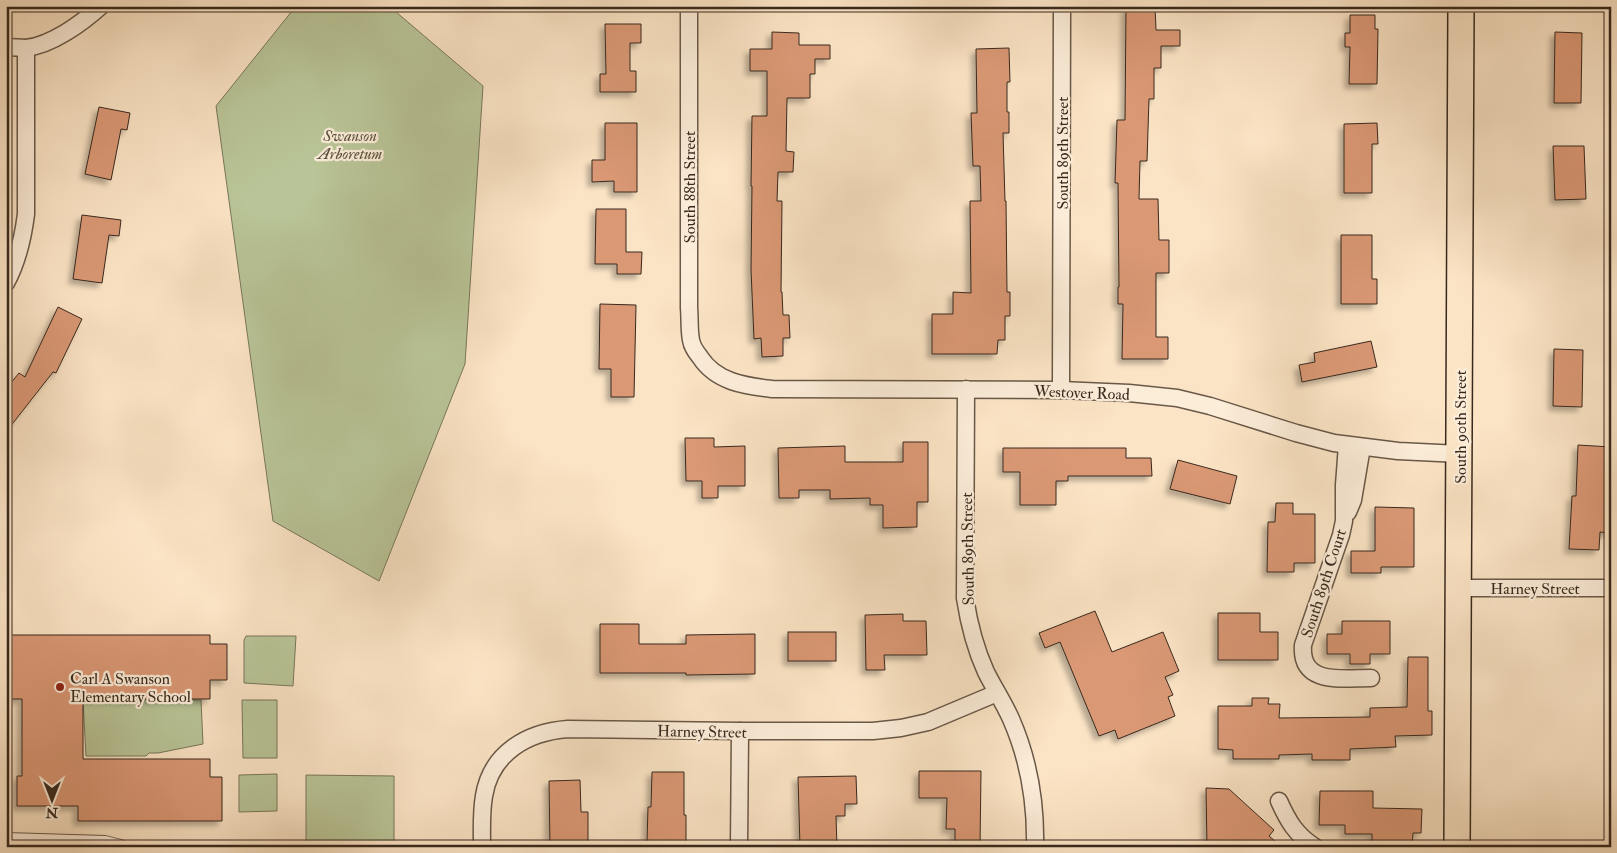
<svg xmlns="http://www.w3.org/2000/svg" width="1617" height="853" viewBox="0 0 1617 853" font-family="'IM FELL Double Pica',serif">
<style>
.green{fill:#b9c598;stroke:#78775b}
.building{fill:#da9874;stroke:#38291e;filter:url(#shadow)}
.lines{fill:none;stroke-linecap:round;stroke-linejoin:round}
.service-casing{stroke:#695848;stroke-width:10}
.minor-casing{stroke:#695848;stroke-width:19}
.primary-casing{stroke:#38291e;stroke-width:28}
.service{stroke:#fcedd9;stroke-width:8}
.minor{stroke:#fcedd9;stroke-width:16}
.primary{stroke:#fbe4c5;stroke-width:25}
.poi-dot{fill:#8f2418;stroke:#fcedd9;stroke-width:2}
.labels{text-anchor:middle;stroke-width:4.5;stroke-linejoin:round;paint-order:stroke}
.park-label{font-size:16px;font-style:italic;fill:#58503c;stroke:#fcedd9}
.street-label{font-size:16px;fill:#38291e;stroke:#fcedd9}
.poi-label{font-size:16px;fill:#38291e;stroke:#fcedd9;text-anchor:start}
</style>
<defs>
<filter id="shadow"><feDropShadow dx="-4.5" dy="4.5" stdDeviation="2.5" flood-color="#0004"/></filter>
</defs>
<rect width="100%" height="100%" fill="#fbe4c5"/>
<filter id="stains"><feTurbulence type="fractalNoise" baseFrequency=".004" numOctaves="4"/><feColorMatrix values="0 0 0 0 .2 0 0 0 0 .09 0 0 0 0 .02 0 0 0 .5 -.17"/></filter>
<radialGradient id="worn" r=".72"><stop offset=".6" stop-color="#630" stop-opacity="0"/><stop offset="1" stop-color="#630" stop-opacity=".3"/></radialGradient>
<g class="green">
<path d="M296,6H389L483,86L465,364L379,581L273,521L216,106Z"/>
<path d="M246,636H296L293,686L244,683V640Z"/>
<path d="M83,700H201L203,744L158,753H149L146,756H86Z"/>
<path d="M242,700H277V758H243Z"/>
<path d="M277,774V811L239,812V775Z"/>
<path d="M306,775L394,776V847H306Z"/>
</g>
<g class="building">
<path d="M1126,6H1155L1156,30H1180V46H1161V68H1154V99H1149L1147,161H1140L1139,199H1158L1159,240H1169V273H1156V337H1168V359H1122L1123,304H1118V287H1119L1118,183H1115L1117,120H1125Z"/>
<path d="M1350,15H1375V29H1378L1377,84H1349L1350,47H1345V33H1350Z"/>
<path d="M605,24H641V43H630V71H636V92H600V74H606Z"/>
<path d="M772,32L799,33V45H830V59H815V74H810V98H787L786,151L794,152L793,172H778L777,201H782L781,292H782L783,315H789L790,338H783V356L762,357L761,338L754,339L751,270L752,186H751L752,116H767V71H750V49H772Z"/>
<path d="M1555,32L1582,33L1581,103H1554Z"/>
<path d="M1009,48L1010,82H1007V112H1009V133H1003L1005,201H1006L1007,292H1010V316H1005V340H998L997,354H932V314H953V292L971,293L970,201H981L980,166H973L971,113H977L976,49Z"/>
<path d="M99,107L130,113L127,130L121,129L111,180L85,174Z"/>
<path d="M605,123H637V192H614V181L592,182V160H605Z"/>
<path d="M1377,123L1378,144H1372V193H1344V124Z"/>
<path d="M1553,146H1584L1586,199L1555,200Z"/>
<path d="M596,209H626V252H642L641,274H617V264H595Z"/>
<path d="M82,215L121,220L119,236L109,235L102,283L73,279Z"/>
<path d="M1341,235H1372V279H1377V304H1341Z"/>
<path d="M600,304L636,305L634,397H611V369H599Z"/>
<path d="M58,307L82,319L56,373L53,372L6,432V389L19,373L25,377Z"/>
<path d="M1371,341L1377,367L1302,382L1299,365L1315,362L1314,353Z"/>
<path d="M1554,349L1583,350L1582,407L1553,406Z"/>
<path d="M685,438H714V447L745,446V486H718V498H702V481H686Z"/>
<path d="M903,442H928V502H917V527L883,528V505H870V498L830,499V490H799V498H779L778,448L845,446V462H903Z"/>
<path d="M1578,445L1611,447V533L1600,532L1599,550L1569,549L1572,496H1576Z"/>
<path d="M1003,448H1126V458H1151L1152,476H1068V481H1056V505H1020V472H1003Z"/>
<path d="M1178,460L1237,476L1230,504L1170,489Z"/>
<path d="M1276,503H1293V514H1315V563H1294V572H1267L1268,522H1275Z"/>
<path d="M1375,507L1414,508V567H1381V573H1351V551H1375Z"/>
<path d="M1095,611L1112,652L1163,632L1179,671L1165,677L1173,695L1168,697L1175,716L1118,739L1115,730L1099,736L1060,642L1045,648L1039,633Z"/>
<path d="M1218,613H1260V632H1278V660H1218Z"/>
<path d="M903,614V621H926L927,655H884L885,670H866L865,615Z"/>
<path d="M1342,621H1390V654H1370V664H1350V654H1327V634H1342Z"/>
<path d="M600,624H639V644H686V635L755,634V674L686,675V673H600Z"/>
<rect x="788" y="632" width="48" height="29"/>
<path d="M6,635H210V644H227V680H210V699H83V759H210V777H222V821H78V806H17V776H22V699H6Z"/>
<path d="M1408,657H1428V711H1432V735L1395,736L1396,747L1350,749V760H1312V754L1279,755V759H1233V750L1218,749V706H1252V698H1269L1268,704H1280L1279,718L1370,717V708L1407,707Z"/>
<path d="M919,771H981L980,847H955V829H946L947,798H919Z"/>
<path d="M652,772H684V815H686V843L647,842L648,807H651Z"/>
<path d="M856,776L857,804H845V816H836L837,847H800L798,777Z"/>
<path d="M580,780L581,812H588V847H550L549,781Z"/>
<path d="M1206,788L1229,789L1274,830L1269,836L1282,847H1207Z"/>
<path d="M1320,791H1373V808L1422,809L1421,833H1413L1412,847H1387V842H1372V834H1345V825H1319Z"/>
</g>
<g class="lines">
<g class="service-casing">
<path id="service" d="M6,837L105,840L121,844L124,847"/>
</g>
<g class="minor-casing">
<g id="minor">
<path d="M689,6V308C690,319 689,330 691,340C692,347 696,352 700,357C716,382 745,386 772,389L1061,390L1129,393L1177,398L1210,406L1296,433L1334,443L1398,451L1460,454"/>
<path d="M6,47C13,47 20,48 26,48C52,45 82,23 101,6"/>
<path d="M6,283C18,261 23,238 26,214V48"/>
<path d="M966,389L965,598C969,624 975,648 986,672C994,688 1004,703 1011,719C1029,760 1036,803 1035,847"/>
<path d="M1061,390L1062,6"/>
<path d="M1347,445L1344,485V521L1341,535L1303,645C1300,686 1343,678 1371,678"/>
<path d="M1348,512L1353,500L1362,447"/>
<path d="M1459,588H1611"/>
<path d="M1279,801C1288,821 1296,835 1315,847"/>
<path d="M482,847C482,830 481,813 484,796C491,753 527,732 568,729L740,731H873L901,728L928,722L997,693"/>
<path d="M739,847L740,731"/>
</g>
</g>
<g class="primary-casing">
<path id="primary" d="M1457,847L1461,6"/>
</g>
<use href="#service" class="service"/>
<use href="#minor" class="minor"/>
<use href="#primary" class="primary"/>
</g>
<circle class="poi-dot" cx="60" cy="687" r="5"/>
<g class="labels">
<g class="park-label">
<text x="350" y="141">Swanson<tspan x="350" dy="18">Arboretum</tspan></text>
</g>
<g class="street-label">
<text transform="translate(1062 153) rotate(-90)" y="6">South 89th Street</text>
<text transform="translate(689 187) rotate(-90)" y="6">South 88th Street</text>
<text transform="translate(1082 392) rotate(2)" y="6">Westover Road</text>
<text transform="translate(1460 427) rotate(-90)" y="6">South 90th Street</text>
<text transform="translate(967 549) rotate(-91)" y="6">South 89th Street</text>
<text transform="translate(1323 583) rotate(-72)" y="6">South 89th Court</text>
<text x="1535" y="594">Harney Street</text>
<text transform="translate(702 731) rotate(1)" y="6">Harney Street</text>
</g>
<g class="poi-label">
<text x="70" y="684">Carl A Swanson<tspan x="70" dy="18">Elementary School</tspan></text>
</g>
</g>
<rect width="1617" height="853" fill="none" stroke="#fbe4c5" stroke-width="25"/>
<rect x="8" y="8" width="1602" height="838" fill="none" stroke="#38291e" stroke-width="2.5"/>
<rect x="12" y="12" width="1592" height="828" fill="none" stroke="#38291e"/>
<g transform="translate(52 800) rotate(180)" stroke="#fcedd9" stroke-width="4" paint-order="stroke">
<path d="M0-4L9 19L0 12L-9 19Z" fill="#38291e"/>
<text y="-8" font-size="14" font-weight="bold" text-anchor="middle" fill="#38291e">N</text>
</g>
<rect width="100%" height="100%" filter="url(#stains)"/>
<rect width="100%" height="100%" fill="url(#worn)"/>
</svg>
